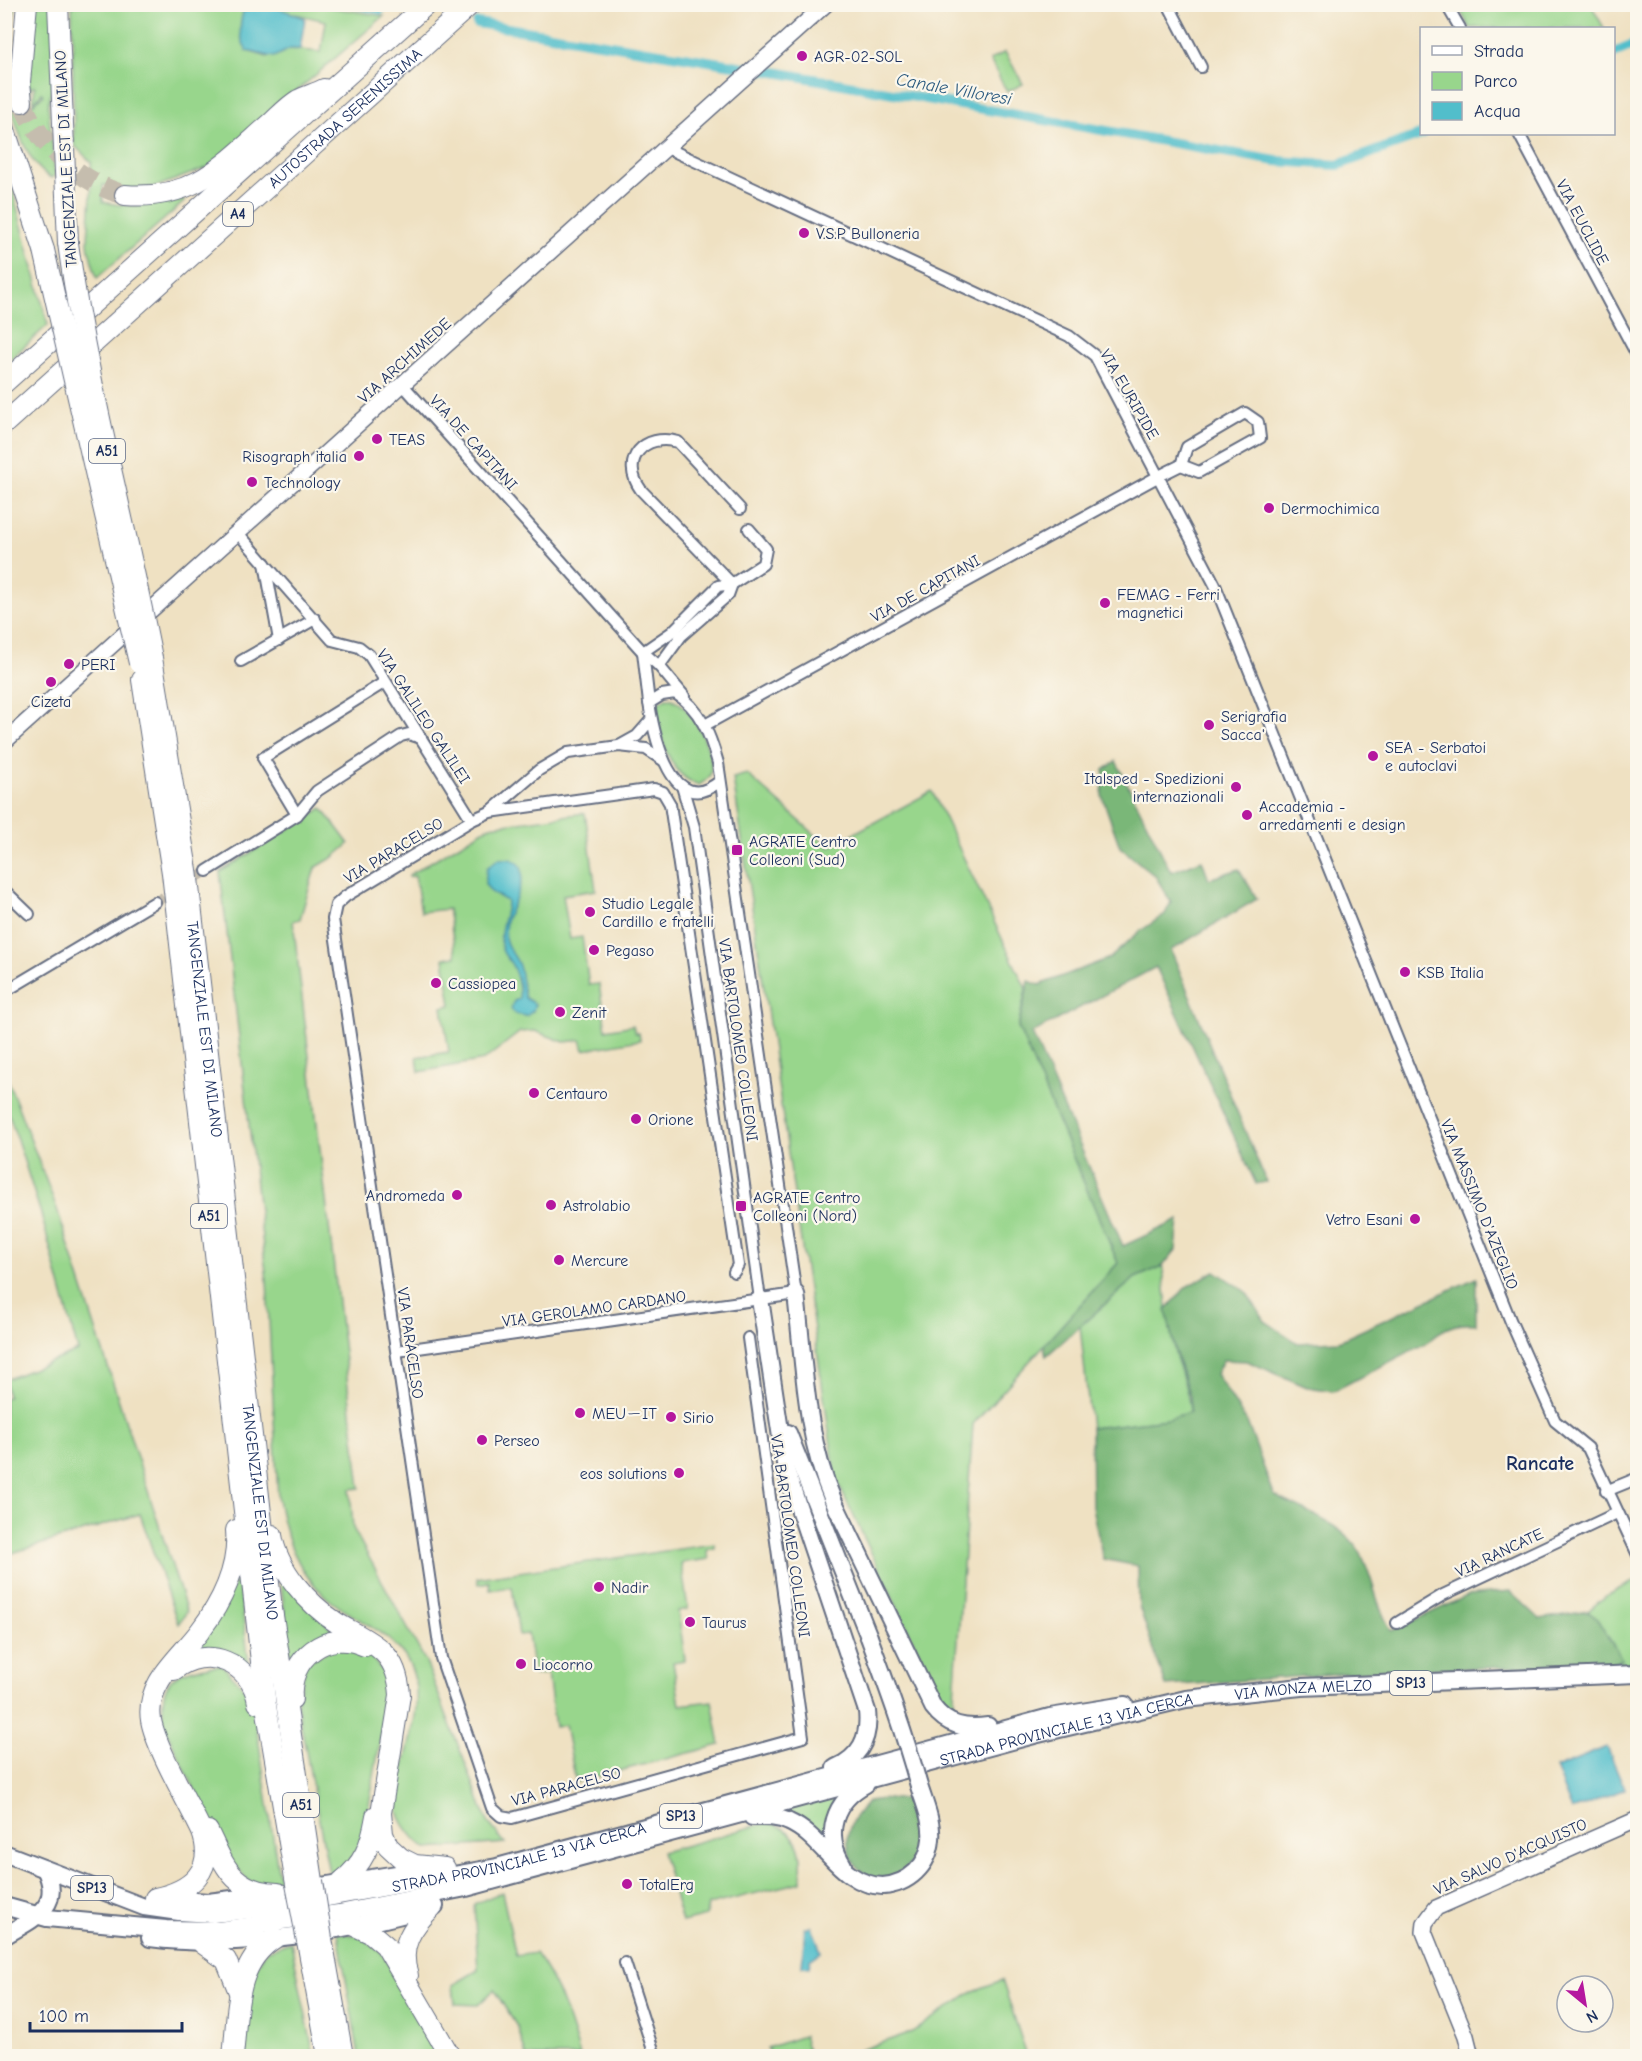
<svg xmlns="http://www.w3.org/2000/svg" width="1642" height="2061" viewBox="0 0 1642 2061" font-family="'Comic Neue','Klee One',sans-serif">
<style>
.green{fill:#98d68c;stroke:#5a8275;stroke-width:1.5;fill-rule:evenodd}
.forest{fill:#7ab778;stroke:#4a736b;stroke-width:1.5}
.water{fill:#51becb;stroke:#367694;stroke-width:1.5}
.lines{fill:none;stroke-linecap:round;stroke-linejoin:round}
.stream{stroke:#51becb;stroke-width:3}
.canal{stroke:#51becb;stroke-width:10}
.street-tunnel{stroke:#c5bdae;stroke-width:10;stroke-dasharray:10 5;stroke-linecap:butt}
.highway-tunnel{stroke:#c5bdae;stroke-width:20;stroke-dasharray:20 10;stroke-linecap:butt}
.street-casing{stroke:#656d81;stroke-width:14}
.secondary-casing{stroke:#656d81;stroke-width:18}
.primary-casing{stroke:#656d81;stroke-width:20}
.highway-casing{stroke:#656d81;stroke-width:22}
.street{stroke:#fff;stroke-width:10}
.secondary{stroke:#fff;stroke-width:15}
.primary{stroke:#fff;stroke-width:16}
.highway{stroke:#fff;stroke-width:20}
.primary-bridge-casing{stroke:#656d81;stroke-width:20;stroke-linecap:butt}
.highway-bridge-casing{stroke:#656d81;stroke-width:22;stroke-linecap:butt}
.primary-bridge{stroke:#fff;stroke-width:16}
.highway-bridge{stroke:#fff;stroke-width:20}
.poi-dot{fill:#b5179e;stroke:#fbf7ec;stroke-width:2}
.labels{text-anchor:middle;stroke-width:4.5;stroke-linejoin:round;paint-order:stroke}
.shield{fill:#fbf7ec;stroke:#5e6b89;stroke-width:1.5}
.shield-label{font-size:15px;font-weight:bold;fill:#1b2f5e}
.poi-label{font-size:16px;fill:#1b2f5e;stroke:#fbf7ec;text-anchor:start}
.street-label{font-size:16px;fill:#1b2f5e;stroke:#fbf7ec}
.water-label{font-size:18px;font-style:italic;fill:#2b5a7f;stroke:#fbf7ec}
.quarter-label{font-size:20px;font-weight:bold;fill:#1b2f5e;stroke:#fbf7ec}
</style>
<rect width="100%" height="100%" fill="#fbf7ec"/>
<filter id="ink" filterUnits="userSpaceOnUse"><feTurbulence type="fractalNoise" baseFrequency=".0167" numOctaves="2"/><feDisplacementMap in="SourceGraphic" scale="12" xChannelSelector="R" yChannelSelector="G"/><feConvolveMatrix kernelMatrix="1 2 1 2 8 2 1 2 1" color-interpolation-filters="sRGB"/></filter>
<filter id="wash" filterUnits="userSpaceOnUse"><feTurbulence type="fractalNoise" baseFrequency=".008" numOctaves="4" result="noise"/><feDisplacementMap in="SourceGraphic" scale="24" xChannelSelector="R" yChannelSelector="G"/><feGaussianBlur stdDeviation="1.35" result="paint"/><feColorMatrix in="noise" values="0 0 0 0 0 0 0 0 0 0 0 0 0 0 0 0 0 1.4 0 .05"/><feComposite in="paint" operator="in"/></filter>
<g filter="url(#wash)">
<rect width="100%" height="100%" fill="#efe1c2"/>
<g class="green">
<path d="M5,4L16,5L5,55L4,5Z"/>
<path d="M310,4L384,16L209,167L158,186L131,190L103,185V202C130,208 157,206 184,199V202L97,278C94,267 88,252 88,241C89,215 93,189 91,162L74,145L72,5ZM257,5L326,21L321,52L290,49L267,57L247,51L243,12Z"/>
<path d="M36,5H54V83L48,104L55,176L51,178C30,166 18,134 13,111L33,104L43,95L42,93L33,103L35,87H31L29,99L28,71Z"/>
<path d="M1457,5H1591L1604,28H1470Z"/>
<path d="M1005,52L1023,84L1007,92L990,60Z"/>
<path d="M4,158L48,325L5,364H4Z"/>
<path d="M666,698C688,697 718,755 710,775C708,780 703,782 699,785C669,776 660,737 655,709L659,702Z"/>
<path d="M747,774L829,847L932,791L1026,989L1018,1027L1118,1263L973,1424L953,1711L934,1684L836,1479L733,778Z"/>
<path d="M322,808L349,844L334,857L315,868L300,919L293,921L360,1488L350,1489L353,1528L426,1662L488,1822L505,1843L427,1849C416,1843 399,1822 398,1809C397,1765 426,1717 413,1673C401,1634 353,1621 325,1596C296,1569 285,1537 278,1499L267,1281L220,872Z"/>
<path d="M585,813L596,890L563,895L570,939L582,937L589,985L599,984L606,1030L633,1025L635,1033H639L640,1040L584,1050L581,1040L564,1042L535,1031L520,1032L484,1060L419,1072L417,1057L449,1052L442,1007L451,1005L444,958L456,956L448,909L421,912L415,876L409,877V875L490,826Z"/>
<path d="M4,1070L57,1209L187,1612L178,1624L140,1514L9,1554L5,1540L4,1398L8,1397L5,1380L78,1351L41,1214L5,1102Z"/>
<path d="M1163,1266C1165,1294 1168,1321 1174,1349C1179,1370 1189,1389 1190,1412L1168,1419L1091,1428L1080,1326L1135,1278Z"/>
<path d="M714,1544L715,1548L707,1550L709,1559L681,1563L688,1609L678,1611L685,1660L673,1662L680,1705L712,1701L720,1745L576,1782L565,1725L555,1727L548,1674L534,1675L528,1634L519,1635L512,1587L490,1590L489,1582L478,1584L477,1578Z"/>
<path d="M279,1569L334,1632L296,1654L291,1660Z"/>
<path d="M237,1579L239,1581L249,1665L234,1656L192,1652Z"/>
<path d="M1637,1580V1662L1611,1665L1622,1660L1595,1616L1588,1611L1607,1595Z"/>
<path d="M335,1646L366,1651L385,1674L389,1689L364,1834C356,1854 348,1867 330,1878L297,1704L306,1663Z"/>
<path d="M222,1665L252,1697L280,1884L250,1883L228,1858L164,1726C157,1674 178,1670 222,1665Z"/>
<path d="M847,1792L830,1848L775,1813Z"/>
<path d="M769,1822C802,1833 802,1852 801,1882L708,1905L706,1916L682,1922L662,1852Z"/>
<path d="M502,1892L516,1956L535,1953C559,1985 569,2019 580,2056H526L518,2028L494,1990L478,2005L455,2004L453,1985L478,1970L474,1904Z"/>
<path d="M338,1933L361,1936L383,1954L440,2056H359Z"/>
<path d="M291,1942L314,2056H242L251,1975L267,1950Z"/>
<path d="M1002,1980L1027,2056H862L860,2050L912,2032L971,1992Z"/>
<path d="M803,2036L808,2051L793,2056H770L767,2048Z"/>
</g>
<g class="forest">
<path d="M1116,761L1171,872L1202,860L1209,879L1239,869L1257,899L1171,950L1266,1182L1256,1184L1156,967L1032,1033L1123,1246L1179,1220L1176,1250L1163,1266L1135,1278L1046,1356L1044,1345L1118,1263L1018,1027L1029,981L1039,985L1110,958L1139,932L1165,914L1171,902L1156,877L1120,847L1102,796L1104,770Z"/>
<path d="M1215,1271L1246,1292L1265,1321L1298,1343L1339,1341L1476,1278V1324C1456,1323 1443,1327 1428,1342L1334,1391L1307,1387L1247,1361L1223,1360L1216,1374L1247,1422L1274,1495C1301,1510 1347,1525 1361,1554C1374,1579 1376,1608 1392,1631L1469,1595L1510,1591L1540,1619L1588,1611L1595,1616L1622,1659L1611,1665L1389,1670L1166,1686L1139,1606L1138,1566L1103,1559L1092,1507L1091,1428L1168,1419L1190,1412V1397L1175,1351L1166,1310L1186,1287Z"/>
<path d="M885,1799H904L917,1818L923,1847C917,1856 911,1865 901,1872C868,1893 837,1857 851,1824C854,1816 863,1808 868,1801Z"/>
</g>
<g class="water">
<path d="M257,5L275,7L305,18L300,49H290L274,57L247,51C239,37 239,27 243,12Z"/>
<path d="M498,859C542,854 514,901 507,918C505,923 505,932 505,937C506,949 516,955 519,966C522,976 522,988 525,998L535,1004L533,1011L526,1016L515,1014L511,1009L514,1001L519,999C520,988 517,975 512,965C509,959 504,956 502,949C497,930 507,918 507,901L491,892L485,884L487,868Z"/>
<path d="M1607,1747L1625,1789L1572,1810L1555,1768Z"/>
<path d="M812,1926L821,1952L810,1960L809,1967L802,1966L805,1928Z"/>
</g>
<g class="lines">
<path class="stream" d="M379,9L380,4"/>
<g class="canal">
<path d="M356,4L381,9"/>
<path d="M477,23L769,71L1276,161L1338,165L1423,134"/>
<path d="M1614,53L1638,43"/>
</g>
</g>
</g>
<g filter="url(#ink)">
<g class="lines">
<path class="street-tunnel" d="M155,902L207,871"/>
<g class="highway-tunnel">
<path d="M4,90L6,88"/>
<path d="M22,102C38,145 81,183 125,195"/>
</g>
<g class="street-casing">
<g id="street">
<path d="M1168,4L1201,67"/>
<path d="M1446,4L1460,28"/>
<path d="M1519,134L1638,357"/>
<path d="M667,148L1069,336L1095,356L1215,585L1511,1322L1555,1421L1588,1448L1638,1555"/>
<path d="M403,385L643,652L659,666L684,696"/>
<path d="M740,509L678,442C644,432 619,460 641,490L732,584L763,564L766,549L749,529"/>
<path d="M238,533L332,640L359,647L369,655L472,820"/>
<path d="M265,563L279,640"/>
<path d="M643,652L672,632L718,586L732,584"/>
<path d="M643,652L649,703"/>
<path d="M241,661L315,619"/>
<path d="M659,666L681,636L728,595L732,584"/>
<path d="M705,725L1159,476L1181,465L1199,472L1260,438L1258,422L1245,413L1187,447L1181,465"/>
<path d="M619,746L637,736L651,720"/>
<path d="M682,786L694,827L760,1299"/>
<path d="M491,811L539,770L568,753L619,746L646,749L663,760"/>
<path d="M297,815L263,758L385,682"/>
<path d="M207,871L297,815L317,791L401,736L409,734L418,737"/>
<path d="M4,890L29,914"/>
<path d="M4,992L155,902"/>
<path d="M734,1272L738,1265L670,804L663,792L654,789L490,812L472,820L346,896L336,905L333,919L441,1658L492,1808L501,1816L512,1818L803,1737L748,1338"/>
<path d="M397,1351L796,1294L718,763C710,735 701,709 675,693L662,695L649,703C654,735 672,821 720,781"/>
<path d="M1606,1491L1638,1478"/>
<path d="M1397,1623L1443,1595L1617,1513"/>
<path d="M625,1963L655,2056"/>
</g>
</g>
<g class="secondary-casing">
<g id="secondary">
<path d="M4,742L826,4"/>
<path d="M1471,2056L1466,2036L1424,1932L1425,1923L1436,1908L1638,1819"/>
</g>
</g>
<g class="primary-casing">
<g id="primary">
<path d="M796,1294C804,1362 805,1436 833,1500L933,1707C947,1726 965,1729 988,1726"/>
<path d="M760,1299L786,1470L867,1711C870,1738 860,1757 835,1768"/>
<path d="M788,1433L869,1637"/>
<path d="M752,1817C765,1817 777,1816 789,1822C825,1838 839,1885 883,1886"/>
<path id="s1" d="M4,1853L144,1907L179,1912L213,1914L279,1907L497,1867L1050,1717L1125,1705"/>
<path d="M843,1865C823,1834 834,1801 866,1784"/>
<path d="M303,1889L428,1869"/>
<path d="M157,1898L208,1902L271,1894"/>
<path id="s2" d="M4,1906L47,1918L166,1929L219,1930L339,1913L466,1888L1034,1735L1186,1699L1301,1687L1638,1674"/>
<path d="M4,1936C33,1919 64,1907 45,1869"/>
<path d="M150,1938C241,1950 347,1931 435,1906"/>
</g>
</g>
<g class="highway-casing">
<g id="highway">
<path d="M58,4L68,243"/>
<path d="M22,102L20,82L27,4"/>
<path d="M4,127L44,250"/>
<path d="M125,195C193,201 223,165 270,124C279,116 288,106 298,100C306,96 316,93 324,89"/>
<path d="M4,383L427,4"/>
<path id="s3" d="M4,424L471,4"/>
<path id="s4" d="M152,658L187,870L272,1609L313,1881"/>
<path d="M142,680L172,873L266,1706L296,1884"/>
<path d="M272,1535C277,1569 308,1604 337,1623C352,1632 371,1640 384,1653C395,1664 399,1680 400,1695L381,1813L383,1834L388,1846L401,1858L415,1865L445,1868"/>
<path d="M174,1670C206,1644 252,1662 258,1703"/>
<path d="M292,1699C288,1658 327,1628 365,1646"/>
<path d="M208,1831C225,1866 232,1892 278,1893"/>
<path d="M341,1882C364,1864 371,1845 376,1816"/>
<path d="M155,1898C190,1891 216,1871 202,1832C189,1804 156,1748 151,1720C145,1683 180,1658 200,1631C222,1602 239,1567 236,1530"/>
<path d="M351,1924L372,1934L385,1945L450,2056"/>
<path d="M322,1939L343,2056"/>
<path d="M307,1941L328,2056"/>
<path d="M202,1943L226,1960L239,1992"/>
<path d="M408,1975C398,1946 412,1927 432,1907"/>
<path d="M233,2056C238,2014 234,1963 275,1938"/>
</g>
</g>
<use href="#street" class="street"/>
<use href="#secondary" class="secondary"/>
<use href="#primary" class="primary"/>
<use href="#highway" class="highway"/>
<g class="primary-bridge-casing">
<path id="primary-bridge" d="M869,1637C887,1686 905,1735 919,1786C924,1802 933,1822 931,1839C929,1866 908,1884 883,1886"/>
</g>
<g class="highway-bridge-casing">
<g id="highway-bridge">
<path d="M68,243C87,383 125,519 152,658"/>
<path d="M44,250L139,663"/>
<path d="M313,1881L322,1939"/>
<path d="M296,1884L307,1941"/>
</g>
</g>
<use href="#primary-bridge" class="primary-bridge"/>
<use href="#highway-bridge" class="highway-bridge"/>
</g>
</g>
<g class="poi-dot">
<circle cx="802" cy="56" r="6"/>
<circle cx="804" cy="233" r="6"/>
<circle cx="377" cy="439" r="6"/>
<circle cx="359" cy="456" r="6"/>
<circle cx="252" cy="482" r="6"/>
<circle cx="1269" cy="508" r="6"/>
<circle cx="1105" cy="603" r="6"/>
<circle cx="69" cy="664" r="6"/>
<circle cx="51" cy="682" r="6"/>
<circle cx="1209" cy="725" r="6"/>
<circle cx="1373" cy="756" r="6"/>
<circle cx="1236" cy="787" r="6"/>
<circle cx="1247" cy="815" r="6"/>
<rect x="731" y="844" width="12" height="12" rx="3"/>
<circle cx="590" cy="912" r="6"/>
<circle cx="594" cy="950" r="6"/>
<circle cx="1405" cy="972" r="6"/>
<circle cx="436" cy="983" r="6"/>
<circle cx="560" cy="1012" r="6"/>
<circle cx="534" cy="1093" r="6"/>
<circle cx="636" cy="1119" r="6"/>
<circle cx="457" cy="1195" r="6"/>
<circle cx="551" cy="1205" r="6"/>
<rect x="735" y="1200" width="12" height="12" rx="3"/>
<circle cx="1415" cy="1219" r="6"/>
<circle cx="559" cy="1260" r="6"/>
<circle cx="580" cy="1413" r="6"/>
<circle cx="671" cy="1417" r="6"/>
<circle cx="482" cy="1440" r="6"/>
<circle cx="679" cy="1473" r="6"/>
<circle cx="599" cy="1587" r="6"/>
<circle cx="690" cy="1622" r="6"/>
<circle cx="521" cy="1664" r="6"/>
<circle cx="627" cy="1884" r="6"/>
</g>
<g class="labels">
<g class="shield">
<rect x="223" y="202" width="30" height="24" rx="4.5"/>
<rect x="89" y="439" width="36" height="24" rx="4.5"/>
<rect x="191" y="1204" width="36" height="24" rx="4.5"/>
<rect x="1390" y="1671" width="42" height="24" rx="4.5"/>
<rect x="283" y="1793" width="36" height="24" rx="4.5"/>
<rect x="660" y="1804" width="42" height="24" rx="4.5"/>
<rect x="71" y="1876" width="42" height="24" rx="4.5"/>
</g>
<g class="shield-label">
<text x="238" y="219">A4</text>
<text x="107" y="456">A51</text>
<text x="209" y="1221">A51</text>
<text x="1411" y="1688">SP13</text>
<text x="301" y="1810">A51</text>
<text x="681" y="1821">SP13</text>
<text x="92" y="1893">SP13</text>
</g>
<g class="poi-label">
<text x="814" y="62">AGR-02-SOL</text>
<text x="816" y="239">V.S.P Bulloneria</text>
<text x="389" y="445">TEAS</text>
<text x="347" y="462" text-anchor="end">Risograph italia</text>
<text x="264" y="488">Technology</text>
<text x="1281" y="514">Dermochimica</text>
<text x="1117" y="600">FEMAG - Ferri<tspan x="1117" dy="18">magnetici</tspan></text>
<text x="81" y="670">PERI</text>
<text x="51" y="707" text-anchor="middle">Cizeta</text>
<text x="1221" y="722">Serigrafia<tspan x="1221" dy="18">Sacca'</tspan></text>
<text x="1385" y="753">SEA - Serbatoi<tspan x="1385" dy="18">e autoclavi</tspan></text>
<text x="1224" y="784" text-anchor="end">Italsped - Spedizioni<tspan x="1224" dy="18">internazionali</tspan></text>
<text x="1259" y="812">Accademia -<tspan x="1259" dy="18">arredamenti e design</tspan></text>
<text x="749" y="847">AGRATE Centro<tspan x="749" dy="18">Colleoni (Sud)</tspan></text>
<text x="602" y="909">Studio Legale<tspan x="602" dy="18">Cardillo e fratelli</tspan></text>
<text x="606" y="956">Pegaso</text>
<text x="1417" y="978">KSB Italia</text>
<text x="448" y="989">Cassiopea</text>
<text x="572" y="1018">Zenit</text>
<text x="546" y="1099">Centauro</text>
<text x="648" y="1125">Orione</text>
<text x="445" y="1201" text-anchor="end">Andromeda</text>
<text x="753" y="1203">AGRATE Centro<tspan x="753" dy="18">Colleoni (Nord)</tspan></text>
<text x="563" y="1211">Astrolabio</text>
<text x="1403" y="1225" text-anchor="end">Vetro Esani</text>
<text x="571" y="1266">Mercure</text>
<text x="592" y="1419">MEUーIT</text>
<text x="683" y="1423">Sirio</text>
<text x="494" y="1446">Perseo</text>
<text x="667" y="1479" text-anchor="end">eos solutions</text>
<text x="611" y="1593">Nadir</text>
<text x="702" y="1628">Taurus</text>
<text x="533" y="1670">Liocorno</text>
<text x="639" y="1890">TotalErg</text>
</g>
<g class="street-label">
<text dy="6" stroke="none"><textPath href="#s3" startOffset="458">AUTOSTRADA SERENISSIMA</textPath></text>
<text transform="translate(65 159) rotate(-93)" y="6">TANGENZIALE EST DI MILANO</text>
<text transform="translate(1583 222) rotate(62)" y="6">VIA EUCLIDE</text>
<text transform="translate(404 360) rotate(-42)" y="6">VIA ARCHIMEDE</text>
<text transform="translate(1130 394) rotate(60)" y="6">VIA EURIPIDE</text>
<text transform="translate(474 442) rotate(48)" y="6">VIA DE CAPITANI</text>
<text transform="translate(925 588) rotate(-29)" y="6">VIA DE CAPITANI</text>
<text transform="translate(424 716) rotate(57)" y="6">VIA GALILEO GALILEI</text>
<text transform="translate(393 850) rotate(-31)" y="6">VIA PARACELSO</text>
<text dy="6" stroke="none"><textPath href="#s4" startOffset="375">TANGENZIALE EST DI MILANO</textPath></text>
<text transform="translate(739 1040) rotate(82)" y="6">VIA BARTOLOMEO COLLEONI</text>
<text transform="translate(1480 1204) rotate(68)" y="6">VIA MASSIMO D'AZEGLIO</text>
<text transform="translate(594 1308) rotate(-8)" y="6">VIA GEROLAMO CARDANO</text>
<text transform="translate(411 1343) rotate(82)" y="6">VIA PARACELSO</text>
<text dy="6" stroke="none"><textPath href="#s4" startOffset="861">TANGENZIALE EST DI MILANO</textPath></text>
<text transform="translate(791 1536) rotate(82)" y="6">VIA BARTOLOMEO COLLEONI</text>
<text transform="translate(1499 1552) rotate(-25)" y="6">VIA RANCATE</text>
<text dy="6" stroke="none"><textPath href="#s2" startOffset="1330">VIA MONZA MELZO</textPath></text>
<text dy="6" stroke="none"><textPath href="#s2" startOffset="1089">STRADA PROVINCIALE 13 VIA CERCA</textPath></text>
<text transform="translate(566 1786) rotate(-15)" y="6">VIA PARACELSO</text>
<text dy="6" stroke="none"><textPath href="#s1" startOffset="531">STRADA PROVINCIALE 13 VIA CERCA</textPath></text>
<text transform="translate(1510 1856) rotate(-24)" y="6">VIA SALVO D'ACQUISTO</text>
</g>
<g class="water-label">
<text transform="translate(954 89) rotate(10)" y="6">Canale Villoresi</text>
</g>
<g class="quarter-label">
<text x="1540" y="1470">Rancate</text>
</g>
</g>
<rect width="1642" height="2061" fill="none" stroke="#fbf7ec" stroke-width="24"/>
<rect x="1420" y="27" width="195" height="108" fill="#fbf7ec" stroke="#a1a7b3" stroke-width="1.5"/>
<rect x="1432" y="46" width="30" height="9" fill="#ffffff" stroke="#a1a7b3" stroke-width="1.5"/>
<text x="1474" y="57" font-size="18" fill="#1b2f5e">Strada</text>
<rect x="1432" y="72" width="30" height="18" fill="#98d68c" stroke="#a1a7b3" stroke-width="1.5"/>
<text x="1474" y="87" font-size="18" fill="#1b2f5e">Parco</text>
<rect x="1432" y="102" width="30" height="18" fill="#51becb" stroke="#a1a7b3" stroke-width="1.5"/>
<text x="1474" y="117" font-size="18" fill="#1b2f5e">Acqua</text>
<g transform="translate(1585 2004) rotate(150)"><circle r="28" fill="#fbf7ec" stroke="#a1a7b3" stroke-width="1.5"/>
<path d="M0-4.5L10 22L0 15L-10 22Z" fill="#b5179e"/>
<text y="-9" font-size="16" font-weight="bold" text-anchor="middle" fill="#1b2f5e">N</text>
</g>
<path d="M30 2022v9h152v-9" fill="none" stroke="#1b2f5e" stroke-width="3"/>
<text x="39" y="2022" font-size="18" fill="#1b2f5e" stroke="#fbf7ec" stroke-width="4.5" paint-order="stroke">100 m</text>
</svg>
